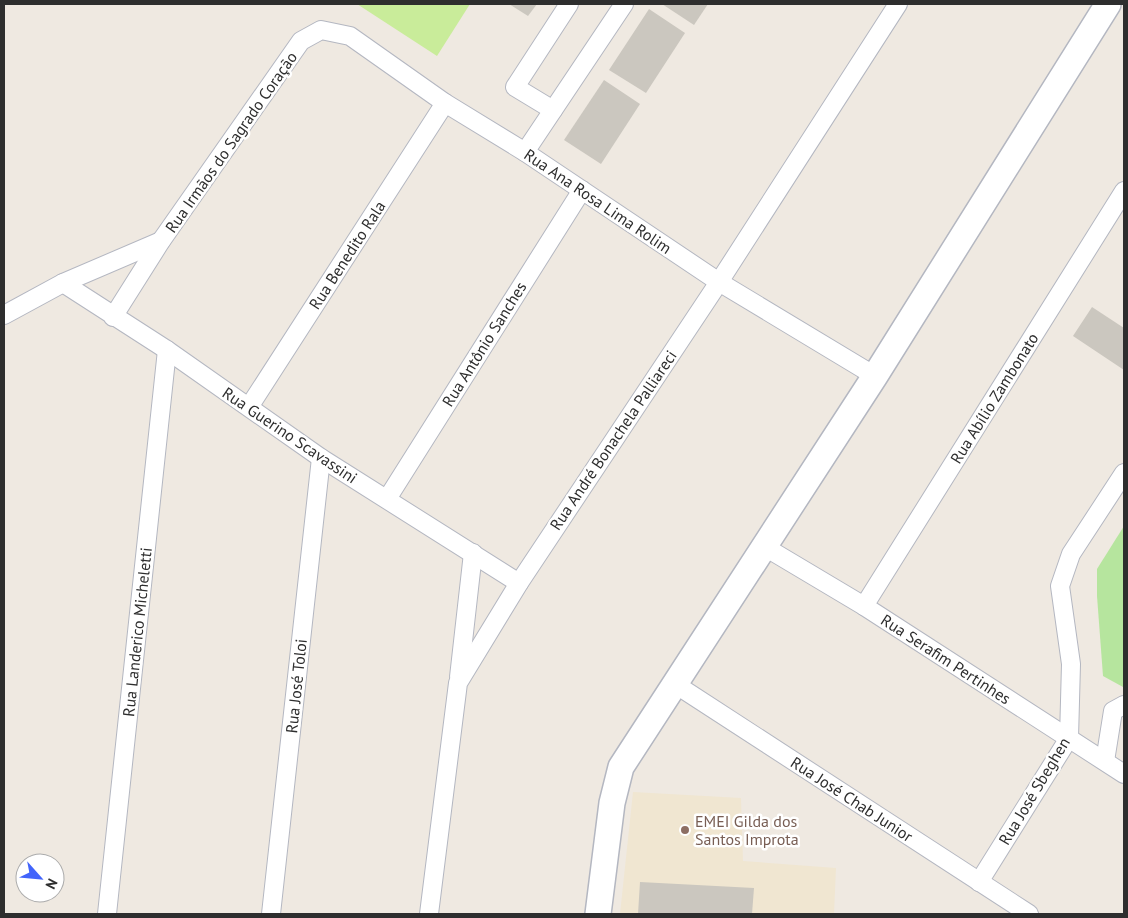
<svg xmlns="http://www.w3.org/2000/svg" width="1128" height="918" viewBox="0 0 1128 918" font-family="'PT Sans',sans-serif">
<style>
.education{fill:#f0e6d1}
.green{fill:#b6e59e}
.pitch{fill:#c9ec9a}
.building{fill:#cbc7bf}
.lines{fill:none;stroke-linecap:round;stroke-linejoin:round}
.street-casing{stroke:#b4b7c1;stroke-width:20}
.secondary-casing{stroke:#b4b7c1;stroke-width:28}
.street{stroke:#fff;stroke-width:18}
.secondary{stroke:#fff;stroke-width:25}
.education-dot{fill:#8d6e63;stroke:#fff;stroke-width:2}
.labels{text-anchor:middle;stroke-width:5;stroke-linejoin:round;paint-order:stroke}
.street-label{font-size:16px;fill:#2e2e2e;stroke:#fff}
.education-label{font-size:16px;fill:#785e54;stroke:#fff;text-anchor:start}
</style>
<rect width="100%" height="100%" fill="#efe9e1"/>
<path class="education" d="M633,792L741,798L743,861L836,868L834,914H620Z"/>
<path class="green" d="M1124,526V686L1123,687L1103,676L1097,596V569Z"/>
<path class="pitch" d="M357,4H470L437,56Z"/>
<g class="building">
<path d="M509,4H537L528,16Z"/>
<path d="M662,4H708L694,25Z"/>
<path d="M649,9L685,33L646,93L609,70Z"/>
<path d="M604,80L640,104L601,164L564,140Z"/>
<path d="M1092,307L1124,328V370L1073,336Z"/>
<path d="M640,882L754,888L752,914H638Z"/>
</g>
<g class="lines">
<g class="street-casing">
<g id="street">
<path d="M553,110L515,87L569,4"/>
<path d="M525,152L624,4"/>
<path d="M63,283L167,350L321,458L519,583"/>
<path d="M4,315L63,283L161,241"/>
<path d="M113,317L161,241L301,41L321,30L350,36L445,103L525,152L719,282L875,376"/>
<path d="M249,407L445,103"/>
<path d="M387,499L582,190"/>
<path d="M765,547L864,606L1124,774"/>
<path d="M864,606L1124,191"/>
<path d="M459,677L473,553"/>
<path d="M675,684L1029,914"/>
<path d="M1105,761L1113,711L1124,705"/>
<path d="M979,882L1069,738L1071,664L1060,586L1071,554L1124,473"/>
<path d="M107,914L167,350"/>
<path d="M271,914L321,458"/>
<path d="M429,914L458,683L519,583L719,282L898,4"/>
</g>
</g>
<g class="secondary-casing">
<path id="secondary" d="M598,914L612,803L621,767L875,376L1108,4"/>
</g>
<use href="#street" class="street"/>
<use href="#secondary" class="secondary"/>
</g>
<circle class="education-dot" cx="685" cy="830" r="5"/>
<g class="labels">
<g class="street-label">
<text transform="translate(231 142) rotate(-55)" y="6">Rua Irmãos do Sagrado Coração</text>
<text transform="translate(598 201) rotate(34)" y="6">Rua Ana Rosa Lima Rolim</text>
<text transform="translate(347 255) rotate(-57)" y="6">Rua Benedito Rala</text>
<text transform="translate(484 344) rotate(-58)" y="6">Rua Antônio Sanches</text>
<text transform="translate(994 398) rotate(-58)" y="6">Rua Abílio Zambonato</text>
<text transform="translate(290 435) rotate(34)" y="6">Rua Guerino Scavassini</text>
<text transform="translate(613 440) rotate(-56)" y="6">Rua André Bonachela Palliareci</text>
<text transform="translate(137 632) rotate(-84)" y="6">Rua Landerico Micheletti</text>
<text transform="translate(946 659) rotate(33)" y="6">Rua Serafim Pertinhes</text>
<text transform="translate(296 686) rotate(-84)" y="6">Rua José Toloi</text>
<text transform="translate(1034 791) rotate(-59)" y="6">Rua José Sbeghen</text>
<text transform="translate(852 799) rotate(33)" y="6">Rua José Chab Junior</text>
</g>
<g class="education-label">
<text x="695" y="827">EMEI Gilda dos<tspan x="695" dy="18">Santos Improta</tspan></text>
</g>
</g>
<rect width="1128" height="918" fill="none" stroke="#2e2e2e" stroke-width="10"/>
<g transform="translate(40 878) rotate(117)"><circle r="24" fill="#ffffff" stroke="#ababab"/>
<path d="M0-4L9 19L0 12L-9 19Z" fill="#4264fb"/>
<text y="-8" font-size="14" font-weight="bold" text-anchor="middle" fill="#2e2e2e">N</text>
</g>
</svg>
